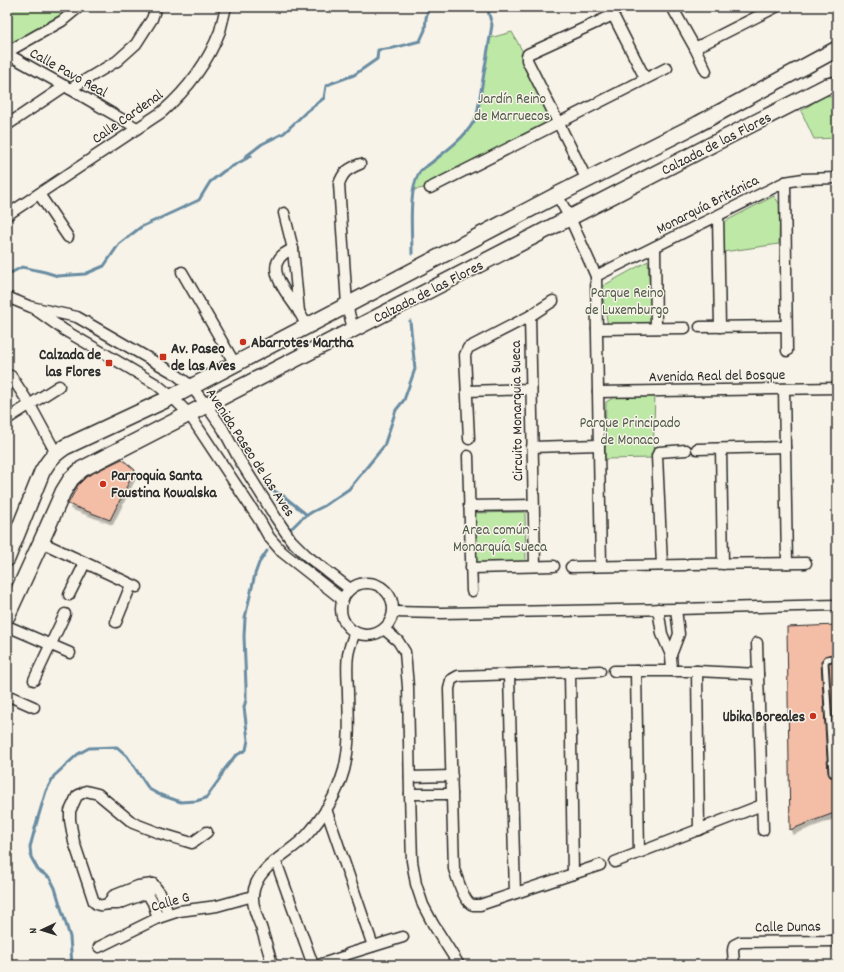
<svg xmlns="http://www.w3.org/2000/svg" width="844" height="972" viewBox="0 0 844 972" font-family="Dekko,sans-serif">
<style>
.green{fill:#bde8a5;stroke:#748a68}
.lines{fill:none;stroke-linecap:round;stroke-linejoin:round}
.stream{stroke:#698ca2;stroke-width:3}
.building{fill:#f3bda6;stroke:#2b2b2b;filter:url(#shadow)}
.lane-casing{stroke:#2b2b2b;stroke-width:8}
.street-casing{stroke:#2b2b2b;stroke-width:13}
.secondary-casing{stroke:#2b2b2b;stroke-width:18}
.lane{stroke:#f7f3e8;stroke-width:5}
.street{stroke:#f7f3e8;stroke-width:10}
.secondary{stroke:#f7f3e8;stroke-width:15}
.poi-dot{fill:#c8321e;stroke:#f7f3e8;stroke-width:1.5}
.labels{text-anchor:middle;stroke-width:3;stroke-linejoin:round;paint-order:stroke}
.street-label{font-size:15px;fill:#2b2b2b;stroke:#f7f3e8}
.park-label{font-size:15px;fill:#505a4a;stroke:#f7f3e8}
.poi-label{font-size:15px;font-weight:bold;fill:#2b2b2b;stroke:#f7f3e8;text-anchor:start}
</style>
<defs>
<filter id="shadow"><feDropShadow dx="2.5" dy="4.5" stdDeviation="0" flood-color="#0004"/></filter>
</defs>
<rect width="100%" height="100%" fill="#f7f3e8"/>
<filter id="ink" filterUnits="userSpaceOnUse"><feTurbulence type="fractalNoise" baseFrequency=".025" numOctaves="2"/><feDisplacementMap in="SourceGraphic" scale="8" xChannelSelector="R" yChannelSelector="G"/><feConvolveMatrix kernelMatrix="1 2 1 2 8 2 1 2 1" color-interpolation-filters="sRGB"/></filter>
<g filter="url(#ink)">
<g class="green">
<path d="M7,7H73L61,19L7,52Z"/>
<path d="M512,32L526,58L555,122L430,187L413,190L419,172L465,135L474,123L477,115L478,108L490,38Z"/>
<path d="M825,95L834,97L837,100V138L814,139L801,111Z"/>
<path d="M774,196L779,203L780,206L779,244L723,252L722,223Z"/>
<path d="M648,261L652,323L608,326L601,287Z"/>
<path d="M655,394L653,458L605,459L606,402L615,397Z"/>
<path d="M525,512L526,563H474L473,513Z"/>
</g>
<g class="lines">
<g class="stream">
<path d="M412,254C412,232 408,191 419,173C421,169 427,166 431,163C448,149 468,136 477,115L492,25L487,7"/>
<path d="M7,275L22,267L45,272L58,276L85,274L104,266L119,244L141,227L199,200L210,182L224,171L251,156L245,157L262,144L284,133L306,112L324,98L326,86L332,83L354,75L377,59L378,50L393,48L420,41L425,30L426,18L429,7"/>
<path d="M267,486L279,494H281L307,515"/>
<path d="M287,530L293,527L301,519L312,512L324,506L349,489L384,446L396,410L404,400L415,369L410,321"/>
<path d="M72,965L70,937L55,888L50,878L38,870L31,857L30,847L37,821L46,791L54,776L78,754L89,748L117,747L127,756L149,789L158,794L181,802L196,801L206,798L219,780L224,770L235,756L246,750L248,740L244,707L246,700V687L244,636L245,618L255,574L259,563L267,551"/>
</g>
</g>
<g class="building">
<path d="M122,459L135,470L110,520L68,504L78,485L87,476Z"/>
<path d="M837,625V653L825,656L822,660L821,662L828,773L830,777L837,778V812L810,822L790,830L787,627Z"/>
<path d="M837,661V770H836L829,663Z"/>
</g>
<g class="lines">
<g class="lane-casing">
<path id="lane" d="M837,657L827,659L825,662L832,773L834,774H837"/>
</g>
<g class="street-casing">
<g id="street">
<path d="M79,7L62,21L9,51L8,53L9,55L70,89L137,128"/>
<path d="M609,7L645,78"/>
<path d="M672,7L695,48L706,71"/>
<path d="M695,48L776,7"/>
<path d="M70,89L117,61L136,44L152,19L156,7"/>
<path d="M7,125L65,86"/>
<path d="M587,180L527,60V56L528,54L613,15"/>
<path d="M785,182L787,351"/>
<path d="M430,188L667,68"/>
<path d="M39,194L68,237"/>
<path d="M557,195L570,218L596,276L601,566"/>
<path d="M284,213L293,249L299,312"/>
<path d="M7,215L162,112C187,90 208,62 220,31C222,23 224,15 226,7"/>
<path d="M718,216L720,327"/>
<path d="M655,247L656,328"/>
<path d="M293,249C286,252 280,255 277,263C272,277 290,298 298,310C301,315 304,321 307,326"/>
<path d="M182,272L235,364"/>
<path d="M596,276L785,182L803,179L837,178"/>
<path d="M7,297L31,307L77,317L174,373L191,386L206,405L223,429L239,459L276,518L291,540L307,556L350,589"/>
<path d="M36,310L64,330L112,358L156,384L172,397L189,414L260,521L269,537L282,552L343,600"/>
<path d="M530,316L535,566"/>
<path d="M700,327L786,326"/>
<path d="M353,329L347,305L339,184C343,172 348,169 360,164"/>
<path d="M597,329L685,328"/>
<path d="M11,376L30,405L56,453"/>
<path d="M784,389L787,563"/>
<path d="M467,391L531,389"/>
<path d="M598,392L837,388"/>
<path d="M7,419L59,386"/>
<path d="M469,439L465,355L468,348L530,316L553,301"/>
<path d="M532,447L599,445"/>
<path d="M697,449L785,447"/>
<path d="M721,449L723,564"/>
<path d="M468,456L472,591"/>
<path d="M469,506L533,505"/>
<path d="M41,542L137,587"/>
<path d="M689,564L806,563"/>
<path d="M662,565L657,456L659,452L686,450"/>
<path d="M571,567L685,565"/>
<path d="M471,568L554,566"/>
<circle cx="367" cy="609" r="26"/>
<path d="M69,595L85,563"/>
<path d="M658,609L662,634L671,655L672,671"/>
<path d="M393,612L441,613L676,609L837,605"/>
<path d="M116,622L131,585"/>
<path d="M7,626L70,653"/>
<path d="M384,629L398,641L405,652L408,687L410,794L412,861L416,884L423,905L433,924L459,965"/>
<path d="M757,643L763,830"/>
<path d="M671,655L679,634L676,609"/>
<path d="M614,671H697L758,674"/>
<path d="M636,671L639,852"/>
<path d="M697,671L699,830"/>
<path d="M570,672L573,874"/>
<path d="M509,675L515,893"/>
<path d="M34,680L65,614"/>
<path d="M7,695L34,707"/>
<path d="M410,777L452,776"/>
<path d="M410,794H452"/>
<path d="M326,809L373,946"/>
<path d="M275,861L278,867L313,965"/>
<path d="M615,862L762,805"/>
<path d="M600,865L480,905C478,905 475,905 473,905C464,903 457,877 454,869L449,689L451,680L458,676L600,671"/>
<path d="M153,884L147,893L118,904H108L113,896L138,886Z"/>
<path d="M153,884L162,896L168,914"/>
<path d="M147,893L153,903L158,918"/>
<path d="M108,904C102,905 99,907 94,902L74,842L70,820V811L77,796L86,791L98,794L133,823L159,833L192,843L207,832"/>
<path d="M99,947L158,918L179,911L217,906L253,896"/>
<path d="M348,954L403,937"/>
<path d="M272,965C269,952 265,940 261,927C257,917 252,906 253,895C256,866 288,855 306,836C323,817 337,795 344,770C350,746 349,720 348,695C348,682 346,668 348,655C349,648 352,640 355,632"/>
<path d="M319,965L343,957"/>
<path d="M734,965L733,950L734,945L740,942L837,941"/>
</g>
</g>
<g class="secondary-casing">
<g id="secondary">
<path d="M7,559L42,472C49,460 53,455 65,447L172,397L557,195L698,124L837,49"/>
<path d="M7,616L41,542L63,492L71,479L82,469L189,414L709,146L827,86L837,84"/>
</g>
</g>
<use href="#lane" class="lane"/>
<use href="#street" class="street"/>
<use href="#secondary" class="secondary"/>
</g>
</g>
<g class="poi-dot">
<circle cx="243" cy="342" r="4"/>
<rect x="159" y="353" width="8" height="8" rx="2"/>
<rect x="105" y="359" width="8" height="8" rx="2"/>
<circle cx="103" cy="484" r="4"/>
<circle cx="813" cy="716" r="4"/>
</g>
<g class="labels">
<g class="street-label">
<text transform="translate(69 72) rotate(29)" y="5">Calle Pavo Real</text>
<text transform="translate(127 116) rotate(-35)" y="5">Calle Cardenal</text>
<text transform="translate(716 143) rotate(-27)" y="5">Calzada de las Flores</text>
<text transform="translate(707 204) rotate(-27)" y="5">Monarquía Británica</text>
<text transform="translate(428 291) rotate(-27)" y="5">Calzada de las Flores</text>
<text transform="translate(717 375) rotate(-1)" y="5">Avenida Real del Bosque</text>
<text transform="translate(516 411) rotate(-91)" y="5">Circuito Monarquia Sueca</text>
<text transform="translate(251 452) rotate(57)" y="5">Avenida Paseo de las Aves</text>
<text transform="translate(170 901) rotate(-16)" y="5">Calle G</text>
<text transform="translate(788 926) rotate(-1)" y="5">Calle Dunas</text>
</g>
<g class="park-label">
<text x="512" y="103">Jardín Reino<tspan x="512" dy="17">de Marruecos</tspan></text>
<text x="627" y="297">Parque Reino<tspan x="627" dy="17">de Luxemburgo</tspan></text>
<text x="630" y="427">Parque Principado<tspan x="630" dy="17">de Monaco</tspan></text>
<text x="500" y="534">Area común -<tspan x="500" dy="17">Monarquía Sueca</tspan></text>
</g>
<g class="poi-label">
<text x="251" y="347">Abarrotes Martha</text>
<text x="171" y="353">Av. Paseo<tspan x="171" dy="17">de las Aves</tspan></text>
<text x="101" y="359" text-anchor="end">Calzada de<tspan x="101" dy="17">las Flores</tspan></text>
<text x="111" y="480">Parroquia Santa<tspan x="111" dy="17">Faustina Kowalska</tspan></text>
<text x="805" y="721" text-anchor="end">Ubika Boreales</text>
</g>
</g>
<rect width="844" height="972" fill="none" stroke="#f7f3e8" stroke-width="24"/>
<rect x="12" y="12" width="820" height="948" fill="none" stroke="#2b2b2b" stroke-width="1.5" filter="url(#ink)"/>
<g transform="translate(42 930) rotate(266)" stroke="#f7f3e8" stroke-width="3" paint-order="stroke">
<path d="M0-3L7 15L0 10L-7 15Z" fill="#2b2b2b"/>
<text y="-6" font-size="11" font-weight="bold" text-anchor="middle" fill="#2b2b2b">N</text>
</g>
</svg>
